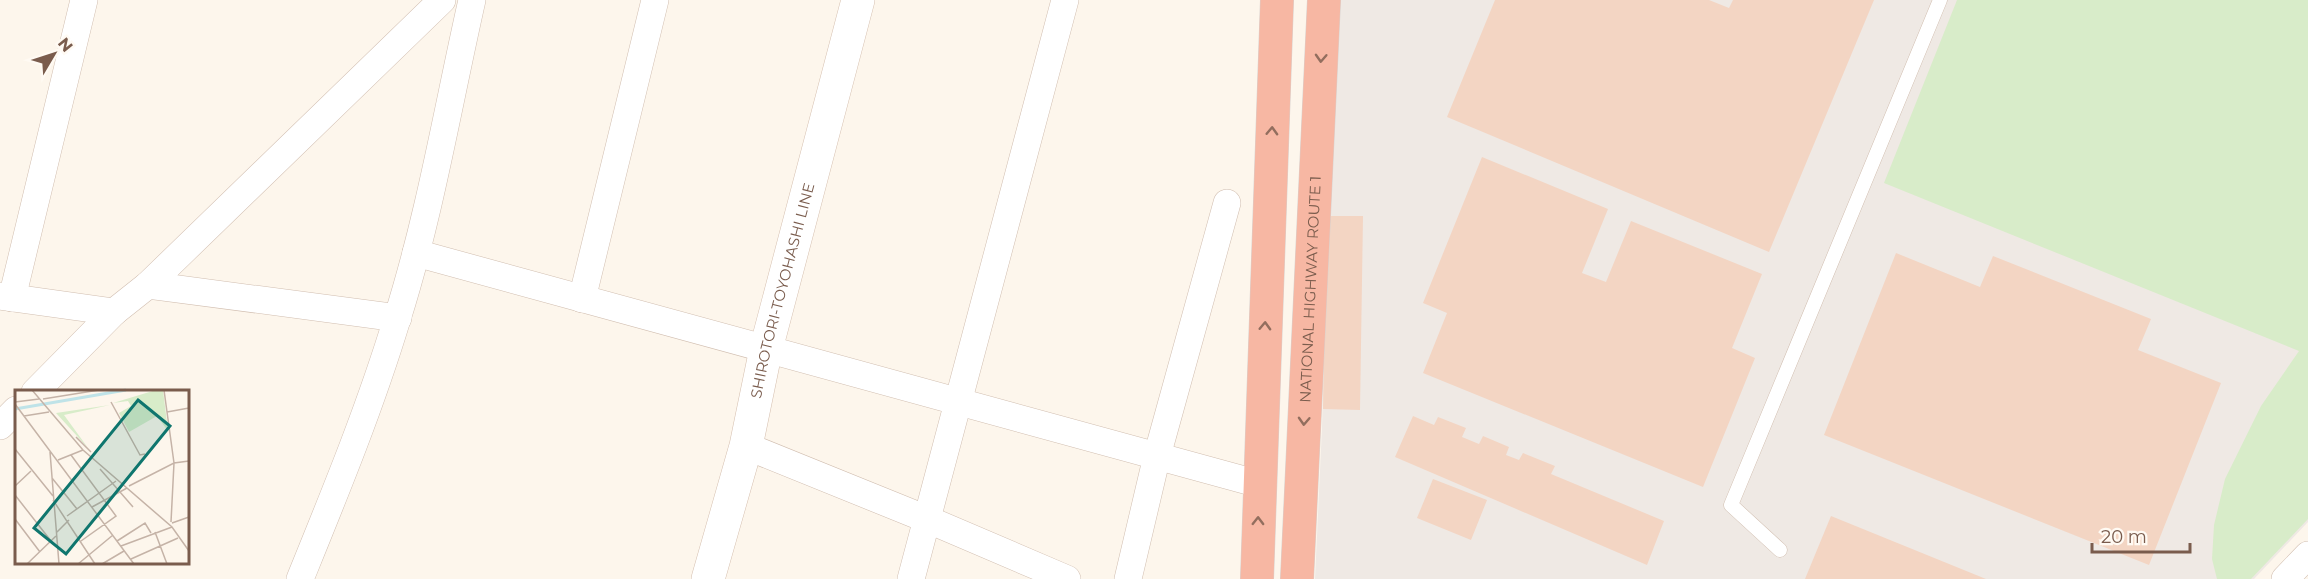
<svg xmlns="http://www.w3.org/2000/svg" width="2308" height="579" viewBox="0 0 2308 579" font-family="Montserrat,sans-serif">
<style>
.industrial{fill:#efe9e4}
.green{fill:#d8ecc9}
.building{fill:#f3d5c3}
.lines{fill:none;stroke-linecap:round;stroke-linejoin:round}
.lane-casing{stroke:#d1beb0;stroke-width:15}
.street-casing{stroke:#d1beb0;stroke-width:28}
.secondary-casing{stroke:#d6c0b0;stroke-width:34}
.highway-casing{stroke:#dad1cd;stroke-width:34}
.lane{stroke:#fff;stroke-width:14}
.street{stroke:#fff;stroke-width:27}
.secondary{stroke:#fff;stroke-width:33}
.highway{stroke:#f7b7a3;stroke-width:33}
.oneway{stroke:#936e5e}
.labels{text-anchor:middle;stroke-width:5;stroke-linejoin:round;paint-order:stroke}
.street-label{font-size:15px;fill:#7a5c4d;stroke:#fffaf3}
.inset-river{fill:none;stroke:#bfe3e8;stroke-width:3}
.inset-road{fill:none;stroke:#c5b3a7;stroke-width:1.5}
.view{fill:#0f766e;fill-opacity:0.15;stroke:#0f766e;stroke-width:3}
.inset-edge{fill:none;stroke:#7a5c4d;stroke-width:3}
</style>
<rect width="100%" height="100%" fill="#fdf6ec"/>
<path class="industrial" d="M1334,0H2308V522L2254,579H1315L1322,427Z"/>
<path class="green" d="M1957,0H2308V519L2251,579H2217L2212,559L2214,525L2225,479L2261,406L2299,351L1884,183Z"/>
<g class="building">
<path d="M1495,0H1709L1729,8L1733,0H1874L1769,252L1447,117Z"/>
<path d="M1482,157L1608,209L1582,273L1606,282L1631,221L1762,274L1732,348L1755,358L1703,487L1423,373L1447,313L1423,303Z"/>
<path d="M1326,216H1363L1360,410L1323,409Z"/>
<path d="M1896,253L1980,287L1993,256L2151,319L2138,350L2221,383L2149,565L1824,435Z"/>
<path d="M1413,416L1434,425L1438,417L1466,428L1462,437L1479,444L1483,436L1509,447L1506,455L1519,460L1523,453L1555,466L1551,474L1664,521L1647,565L1395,457Z"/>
<path d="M1433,479L1487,500L1471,540L1417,518Z"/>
<path d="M1831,516L1986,579H1805Z"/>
</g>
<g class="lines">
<g class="lane-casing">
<path id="lane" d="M1780,550L1731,505L1940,0"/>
</g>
<g class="street-casing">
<g id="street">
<path d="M416,253L1259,484"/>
<path d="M148,285L398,318"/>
<path d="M0,296L114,312"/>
<path d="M12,298L84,0"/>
<path d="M582,299L655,0"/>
<path d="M35,392L114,312L148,285L442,0"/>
<path d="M0,426L16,410"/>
<path d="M746,446L929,520L1067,579"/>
<path d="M300,579C335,493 370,408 397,319C430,215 448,106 472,0"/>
<path d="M911,579L1065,0"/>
<path d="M1128,579L1157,456L1227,203"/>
<path d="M2285,579L2308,555"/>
</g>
</g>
<g class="secondary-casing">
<g id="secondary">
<path id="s1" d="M708,579L746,446L766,349L858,0"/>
</g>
</g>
<g class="highway-casing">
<g id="highway">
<path d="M1257,579L1277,0"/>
<path id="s2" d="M1297,579L1324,0"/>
</g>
</g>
<use href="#lane" class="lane"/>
<use href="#street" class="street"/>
<use href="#secondary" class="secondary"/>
<use href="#highway" class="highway"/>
</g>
<defs><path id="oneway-chevron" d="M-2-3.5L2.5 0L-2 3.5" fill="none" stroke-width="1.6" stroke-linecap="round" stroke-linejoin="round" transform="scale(1.5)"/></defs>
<g class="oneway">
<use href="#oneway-chevron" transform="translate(1321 58) rotate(93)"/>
<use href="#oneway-chevron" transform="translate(1272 131) rotate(-88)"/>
<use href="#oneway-chevron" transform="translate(1265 326) rotate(-88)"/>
<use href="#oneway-chevron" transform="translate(1304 421) rotate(93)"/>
<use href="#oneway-chevron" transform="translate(1258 521) rotate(-89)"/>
</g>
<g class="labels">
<g class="street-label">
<text dy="5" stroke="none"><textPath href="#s1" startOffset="298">SHIROTORI-TOYOHASHI LINE</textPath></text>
<text dy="5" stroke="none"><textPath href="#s2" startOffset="290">NATIONAL HIGHWAY ROUTE 1</textPath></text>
</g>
</g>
<g transform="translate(15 390)">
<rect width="174" height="174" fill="#fdf6ec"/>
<path d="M141,0H148L153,41L142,26L114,42L104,23L116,16L113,11L98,13ZM95,15L49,25L73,58L41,23Z" fill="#d8ecc9"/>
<path class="inset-river" d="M0,19L111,0"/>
<path class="inset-road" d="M17,0L68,60L157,137L174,161M149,0L159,73L156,132M28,9L84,0M0,12L24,9M96,12L125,65L130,64M0,14L119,174M152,22L174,18M9,26L34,22M61,47L76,62M0,59L38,106M35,62L44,174M56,65L101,126L66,151M43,70L68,60M85,79L118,117M37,88L62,119M0,96L16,81M114,96L159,73L174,71M0,105L36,151M38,110L80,174M77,117L112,98M52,126L101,91M0,129L25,162M157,133L174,127M140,142L152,174M41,143L54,130M102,151L130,133L136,143M106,156L157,137M116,169L163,148M12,174L41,146M63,174L98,145M87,174L109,161"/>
<path class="view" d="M123,10L155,36L51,164L19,138Z"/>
<rect width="174" height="174" class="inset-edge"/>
</g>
<g transform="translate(54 54) rotate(51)" stroke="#fffaf3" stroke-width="4.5" paint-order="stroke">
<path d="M0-4.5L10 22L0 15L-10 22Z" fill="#7a5c4d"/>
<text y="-9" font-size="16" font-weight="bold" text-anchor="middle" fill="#7a5c4d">N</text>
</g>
<path d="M2092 543v9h98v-9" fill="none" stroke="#7a5c4d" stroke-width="3"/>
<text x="2101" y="543" font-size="18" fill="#7a5c4d" stroke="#fffaf3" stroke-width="4.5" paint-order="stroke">20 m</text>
</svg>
